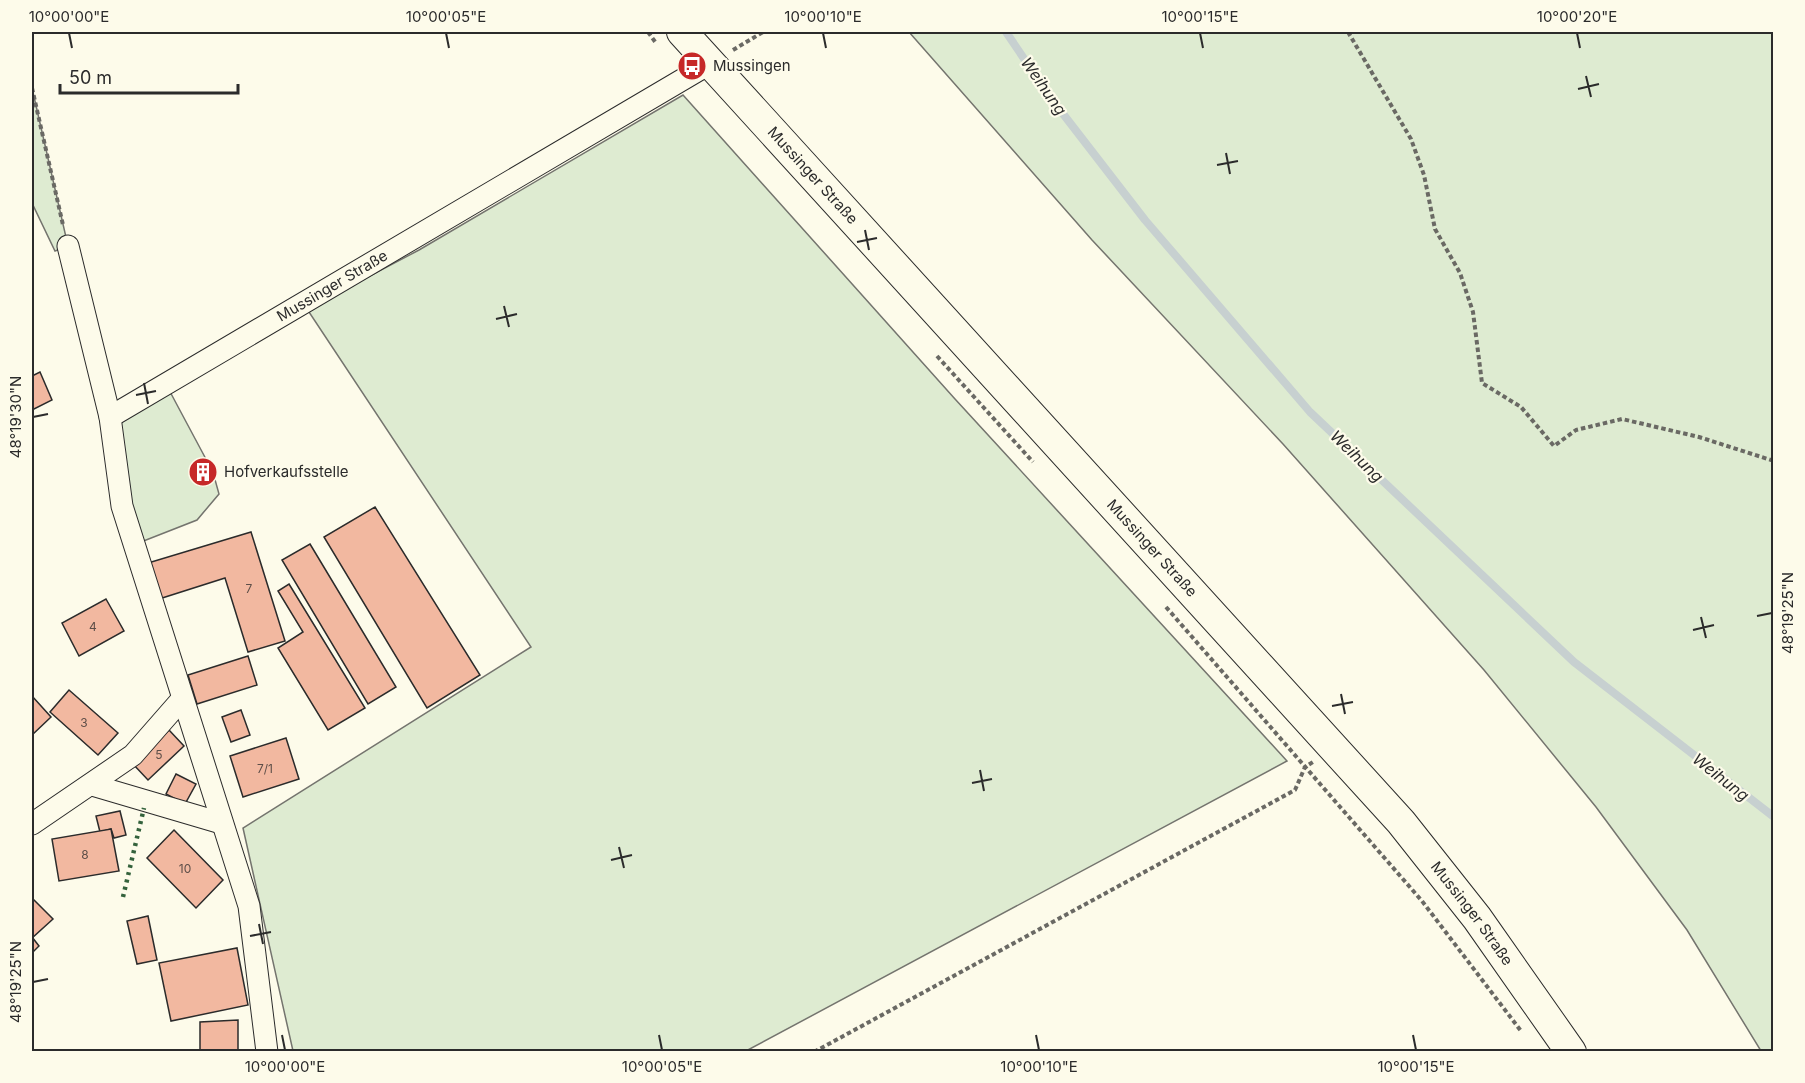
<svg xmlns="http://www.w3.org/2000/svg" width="1805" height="1083" viewBox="0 0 1805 1083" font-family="Inter,sans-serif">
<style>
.green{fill:#deebd1;stroke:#74746e;stroke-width:1.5}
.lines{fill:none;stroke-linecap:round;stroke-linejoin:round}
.stream{stroke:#c7d0d0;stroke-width:8}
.building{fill:#f2b8a0;stroke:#2b2b2b;stroke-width:1.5}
.street-casing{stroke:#2b2b2b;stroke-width:23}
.secondary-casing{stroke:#2b2b2b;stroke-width:32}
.path{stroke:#6a6964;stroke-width:4;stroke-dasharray:4.5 3;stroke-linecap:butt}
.street{stroke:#fdfbea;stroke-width:21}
.secondary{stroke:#fdfbea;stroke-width:30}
.hedge{stroke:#34623c;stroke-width:4.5;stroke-dasharray:3 4.5;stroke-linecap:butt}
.ticks{fill:none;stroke:#2b2b2b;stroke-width:2}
.labels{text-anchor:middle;stroke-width:4.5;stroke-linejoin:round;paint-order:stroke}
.number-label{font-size:12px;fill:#5d4e48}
.poi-label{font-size:15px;fill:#2b2b2b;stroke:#fdfbea;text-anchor:start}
.street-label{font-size:15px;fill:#2b2b2b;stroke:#fdfbea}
.water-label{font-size:16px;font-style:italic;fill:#2b2b2b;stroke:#fdfbea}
.neatline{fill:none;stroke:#2b2b2b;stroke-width:2}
.ticks-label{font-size:15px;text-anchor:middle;fill:#2b2b2b}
</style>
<rect width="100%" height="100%" fill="#fdfbea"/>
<g class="green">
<path d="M909,32H1773V1051H1761L1687,930L1596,807L1484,670L1283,444L1092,240Z"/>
<path d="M32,88L68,246L55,251L32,203Z"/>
<path d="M683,95L955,399L1287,761L746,1051H293L243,828L531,647L307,309L419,250Z"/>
<path d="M168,388L207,461L192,467L198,482L214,476L219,494L197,520L141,542L125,492L116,424Z"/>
</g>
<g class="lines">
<path class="stream" d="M1006,32L1050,97L1145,220L1310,412L1574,662L1774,817"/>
</g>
<g class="building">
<path d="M40,372L52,400L32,410V376Z"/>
<path d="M207,461L214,476L198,483L192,467Z"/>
<path d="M375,507L480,675L427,708L324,537Z"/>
<path d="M251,532L285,641L248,652L225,578L159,599L148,563Z"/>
<path d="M310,544L396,687L368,704L282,560Z"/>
<path d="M289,584L365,708L328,730L278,648L303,632L278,591Z"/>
<path d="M106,599L124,631L79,656L62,623Z"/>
<path d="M248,656L257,685L197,704L188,675Z"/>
<path d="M69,690L118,733L98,755L50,712Z"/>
<path d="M32,696L51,717L32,735Z"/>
<path d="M241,710L250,735L231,742L222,717Z"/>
<path d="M169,730L184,746L148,780L133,764Z"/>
<path d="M286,738L299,779L243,797L230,756Z"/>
<path d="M176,774L196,784L185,804L166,794Z"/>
<path d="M120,811L126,835L114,838L111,829L100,832L96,816Z"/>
<path d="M111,829L119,871L59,881L52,839Z"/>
<path d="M174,830L223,880L196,908L147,858Z"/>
<path d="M32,898L53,919L32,938Z"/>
<path d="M148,916L157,960L137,964L127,921Z"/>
<path d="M32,937L39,946L32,953Z"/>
<path d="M237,948L248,1005L171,1021L159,963Z"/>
<path d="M238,1020V1052H200V1022Z"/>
</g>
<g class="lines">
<g class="street-casing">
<g id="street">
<path d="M68,246L110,417L122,506L249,906L267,1052"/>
<path id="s1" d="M110,417L709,64"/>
<path d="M92,785L221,823"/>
<path d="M32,824L133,755L182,699"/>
</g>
</g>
<g class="secondary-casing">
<g id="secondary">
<path id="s2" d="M682,32L1401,822L1477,918L1571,1052"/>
</g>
</g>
<g class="path">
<path d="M648,32L656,43"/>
<path d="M1348,32L1411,139L1424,175L1435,229L1460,273L1473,312L1482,383L1521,407L1554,446L1576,430L1622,419L1699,437L1774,461"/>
<path d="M733,50L763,32"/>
<path d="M32,88L63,225"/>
<path d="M937,356L1033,462"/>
<path d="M1166,607L1422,901L1521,1031"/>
<path d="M814,1052L1295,790L1305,767L1313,762"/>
</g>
<use href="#street" class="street"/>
<use href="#secondary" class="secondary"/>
<path class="hedge" d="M123,897L144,808"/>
</g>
<path class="ticks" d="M69,33L72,48M446,33L449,48M823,33L826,48M1200,33L1203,48M1577,33L1580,48M1586,76L1591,97M1578,89L1599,84M1226,153L1230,174M1217,165L1238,161M865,230L869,250M857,242L877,238M504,306L509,327M496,319L517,314M144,383L148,404M136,395L156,391M33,417L48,414M1757,616L1772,613M1701,617L1706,638M1693,630L1714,625M1341,694L1345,714M1332,706L1353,702M980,770L984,791M972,783L992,779M619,847L624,868M611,860L632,855M259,924L263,944M250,936L271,932M33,982L48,979M282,1035L285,1050M659,1035L662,1050M1036,1035L1039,1050M1413,1035L1416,1050"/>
<defs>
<g id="bus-disc" transform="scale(1.5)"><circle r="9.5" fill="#c62828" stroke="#fdfbea"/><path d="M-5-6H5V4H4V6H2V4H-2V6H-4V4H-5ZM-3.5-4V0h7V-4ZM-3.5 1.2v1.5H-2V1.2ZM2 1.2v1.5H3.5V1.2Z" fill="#fff"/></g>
<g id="building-disc" transform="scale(1.5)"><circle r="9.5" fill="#c62828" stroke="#fdfbea"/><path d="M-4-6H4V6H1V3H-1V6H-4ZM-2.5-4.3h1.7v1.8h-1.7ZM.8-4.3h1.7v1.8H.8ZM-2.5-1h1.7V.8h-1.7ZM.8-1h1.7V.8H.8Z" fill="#fff"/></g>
</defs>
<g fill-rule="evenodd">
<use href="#bus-disc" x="692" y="66"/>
<use href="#building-disc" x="203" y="472"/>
</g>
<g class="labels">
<g class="number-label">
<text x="249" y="593">7</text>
<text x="93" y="631">4</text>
<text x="84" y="727">3</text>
<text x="159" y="759">5</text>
<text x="265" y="773">7/1</text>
<text x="85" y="859">8</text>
<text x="185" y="873">10</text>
</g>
<g class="poi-label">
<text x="713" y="71">Mussingen</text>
<text x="224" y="477">Hofverkaufsstelle</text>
</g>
<g class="street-label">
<text dy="5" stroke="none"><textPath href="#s2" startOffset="194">Mussinger Straße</textPath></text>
<text dy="5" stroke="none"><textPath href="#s1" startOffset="258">Mussinger Straße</textPath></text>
<text dy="5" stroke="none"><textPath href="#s2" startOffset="698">Mussinger Straße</textPath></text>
<text dy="5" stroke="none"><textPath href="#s2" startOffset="1184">Mussinger Straße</textPath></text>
</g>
<g class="water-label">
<text transform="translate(1044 86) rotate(55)" y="6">Weihung</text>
<text transform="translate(1357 456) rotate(44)" y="6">Weihung</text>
<text transform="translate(1721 777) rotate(38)" y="6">Weihung</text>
</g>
</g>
<rect width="1805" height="1083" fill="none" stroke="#fdfbea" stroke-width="66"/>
<path d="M60 84v9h178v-9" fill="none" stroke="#2b2b2b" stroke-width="3"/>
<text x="69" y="84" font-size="18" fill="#2b2b2b" stroke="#fdfbea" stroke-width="4.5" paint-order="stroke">50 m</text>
<rect x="33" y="33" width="1739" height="1017" class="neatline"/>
<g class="ticks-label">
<text x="69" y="22">10°00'00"E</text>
<text x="446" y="22">10°00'05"E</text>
<text x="823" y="22">10°00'10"E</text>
<text x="1200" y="22">10°00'15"E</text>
<text x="1577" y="22">10°00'20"E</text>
<text transform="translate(16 417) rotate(-90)" y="5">48°19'30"N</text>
<text transform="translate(1788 613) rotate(-90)" y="5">48°19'25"N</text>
<text transform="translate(16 982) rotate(-90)" y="5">48°19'25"N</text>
<text x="285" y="1072">10°00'00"E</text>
<text x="662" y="1072">10°00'05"E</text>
<text x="1039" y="1072">10°00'10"E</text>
<text x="1416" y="1072">10°00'15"E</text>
</g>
</svg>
